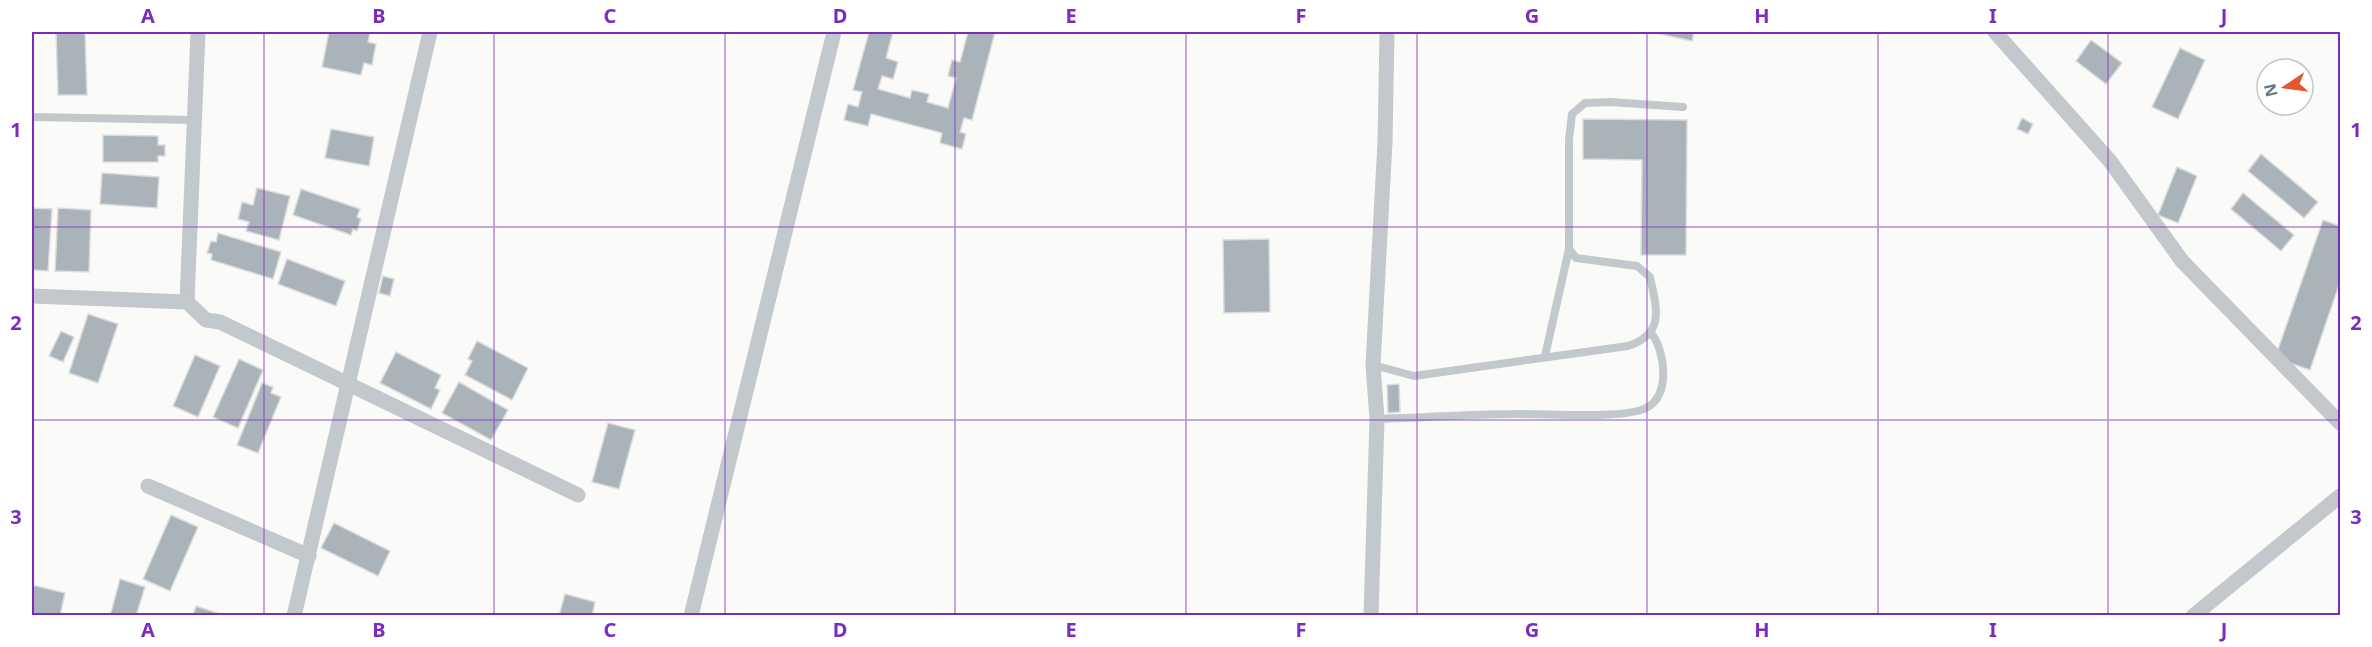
<svg xmlns="http://www.w3.org/2000/svg" width="2372" height="647" viewBox="0 0 2372 647" font-family="'Noto Sans',sans-serif">
<style>
.building{fill:#aab3b9;stroke:#dcdcda;stroke-width:1.5}
.lines{fill:none;stroke-linecap:round;stroke-linejoin:round}
.lane{stroke:#c3c8cc;stroke-width:8}
.street{stroke:#c3c8cc;stroke-width:15}
.grid{fill:none;stroke:#7b2cbf;stroke-width:1.5;stroke-opacity:0.55}
.neatline{fill:none;stroke:#7b2cbf;stroke-width:2}
.grid-label{font-size:20px;text-anchor:middle;font-weight:bold;fill:#7b2cbf}
</style>
<rect width="100%" height="100%" fill="#fafaf8"/>
<g class="building">
<path d="M56,32H85L87,95H58Z"/>
<path d="M329,32L370,33L368,42L376,44L372,65L364,63L361,75L322,67Z"/>
<path d="M869,32H893L886,58L898,62L893,79L882,76L878,89L910,98L912,90L929,94L927,102L948,108L956,78L948,76L952,60L960,62L968,32H995L972,120L964,118L960,132L966,134L962,149L940,143L942,133L871,114L868,126L844,120L848,104L858,107L862,92L853,90Z"/>
<path d="M1651,32H1694L1692,41Z"/>
<path d="M2091,40L2122,63L2106,84L2076,61Z"/>
<path d="M2180,48L2205,60L2178,119L2152,107Z"/>
<path d="M2022,118L2033,124L2028,134L2017,129Z"/>
<path d="M1583,119L1687,120L1686,255H1641L1642,160L1583,159Z"/>
<path d="M331,129L374,137L369,166L325,158Z"/>
<path d="M103,135L158,136V145H165V156H158V162H103Z"/>
<path d="M2261,154L2318,202L2304,218L2248,171Z"/>
<path d="M2177,167L2197,176L2178,223L2158,215Z"/>
<path d="M102,173L159,177L157,208L100,204Z"/>
<path d="M257,188L290,196L279,240L246,231L249,222L238,219L242,202L253,205Z"/>
<path d="M301,189L360,209L357,217L361,219L357,231L353,229L351,235L293,215Z"/>
<path d="M2243,193L2294,235L2281,251L2231,209Z"/>
<path d="M32,208L52,209L48,271L32,270Z"/>
<path d="M58,208L91,210L89,272L55,271Z"/>
<path d="M2323,220L2340,226V282L2310,370L2275,358Z"/>
<path d="M218,233L281,252L273,279L211,260L212,254L207,253L211,241L216,242Z"/>
<path d="M1269,239L1270,312L1224,313L1223,240Z"/>
<path d="M287,259L345,281L336,306L278,284Z"/>
<path d="M383,276L394,279L390,296L379,293Z"/>
<path d="M88,314L118,324L98,383L69,373Z"/>
<path d="M61,331L74,337L63,362L49,356Z"/>
<path d="M477,341L528,368L512,400L465,375L472,361L468,359Z"/>
<path d="M396,352L441,375L435,388L440,390L431,409L380,383Z"/>
<path d="M195,355L220,366L198,417L173,406Z"/>
<path d="M239,359L263,370L238,428L213,417Z"/>
<path d="M459,382L508,410L491,440L442,413Z"/>
<path d="M262,383L273,387L271,393L281,397L258,453L237,445Z"/>
<path d="M1399,384L1400,412L1388,413L1387,385Z"/>
<path d="M608,423L635,430L619,489L592,482Z"/>
<path d="M171,515L198,527L170,591L143,579Z"/>
<path d="M334,523L390,551L378,576L321,548Z"/>
<path d="M120,579L145,587L136,616H110Z"/>
<path d="M32,585L65,593L60,616H32Z"/>
<path d="M565,594L595,602L592,616H559Z"/>
<path d="M196,606L226,616H193Z"/>
</g>
<g class="lines">
<g class="lane">
<path d="M32,117L194,120"/>
<path d="M1545,356L1569,249"/>
<path d="M1373,365L1414,376L1628,346C1665,334 1657,309 1650,277L1637,266L1576,258L1569,249V139L1572,114L1585,103L1610,102L1683,107"/>
<path d="M1377,419C1423,418 1468,414 1514,414C1545,413 1621,420 1646,408C1671,395 1665,352 1652,334"/>
</g>
<g class="street">
<path d="M198,32L187,302L206,320L220,322L578,495"/>
<path d="M1995,32L2110,161L2182,261L2340,423"/>
<path d="M32,296L187,302"/>
<path d="M148,486L309,556"/>
<path d="M294,616L430,32"/>
<path d="M691,616L834,32"/>
<path d="M1371,616L1377,419L1373,365L1385,142L1387,32"/>
<path d="M2193,616L2340,496"/>
</g>
</g>
<path class="grid" d="M264,32V616M494,32V616M725,32V616M955,32V616M1186,32V616M1417,32V616M1647,32V616M1878,32V616M2108,32V616M32,227H2340M32,420H2340"/>
<rect width="2372" height="647" fill="none" stroke="#ffffff" stroke-width="66"/>
<g transform="translate(2285 87) rotate(257)"><circle r="28" fill="#ffffff" stroke="#c1c8cd" stroke-width="1.5"/>
<path d="M0-4.5L10 22L0 15L-10 22Z" fill="#e4572e"/>
<text y="-9" font-size="16" font-weight="bold" text-anchor="middle" fill="#657683">N</text>
</g>
<rect x="33" y="33" width="2306" height="581" class="neatline"/>
<g class="grid-label">
<text x="148" y="23">A</text>
<text x="379" y="23">B</text>
<text x="610" y="23">C</text>
<text x="840" y="23">D</text>
<text x="1071" y="23">E</text>
<text x="1301" y="23">F</text>
<text x="1532" y="23">G</text>
<text x="1762" y="23">H</text>
<text x="1993" y="23">I</text>
<text x="2224" y="23">J</text>
<text x="16" y="137">1</text>
<text x="2356" y="137">1</text>
<text x="16" y="330">2</text>
<text x="2356" y="330">2</text>
<text x="16" y="524">3</text>
<text x="2356" y="524">3</text>
<text x="148" y="637">A</text>
<text x="379" y="637">B</text>
<text x="610" y="637">C</text>
<text x="840" y="637">D</text>
<text x="1071" y="637">E</text>
<text x="1301" y="637">F</text>
<text x="1532" y="637">G</text>
<text x="1762" y="637">H</text>
<text x="1993" y="637">I</text>
<text x="2224" y="637">J</text>
</g>
</svg>
